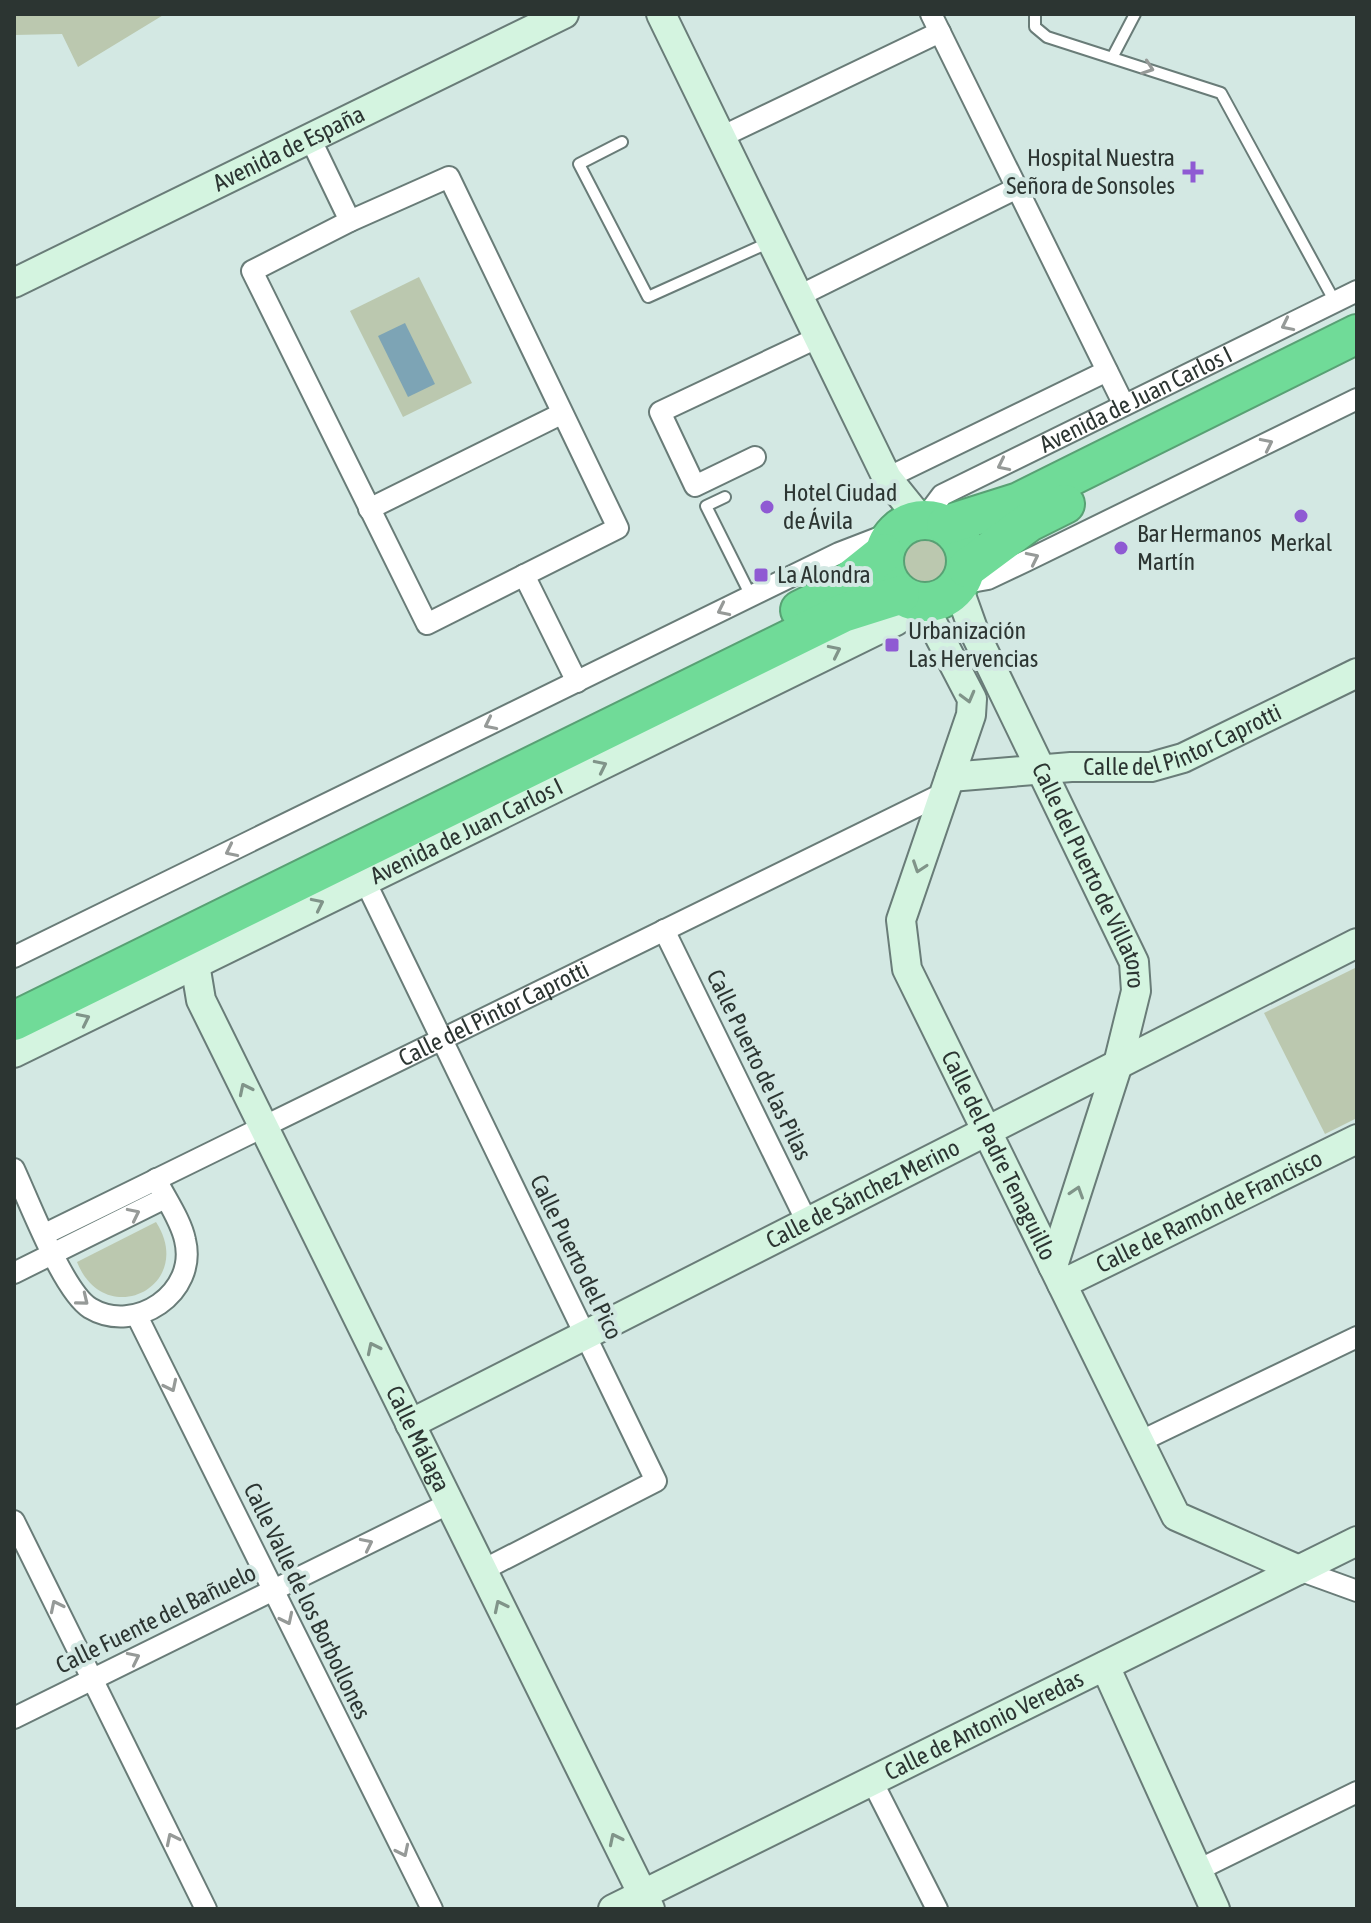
<svg xmlns="http://www.w3.org/2000/svg" width="1371" height="1923" viewBox="0 0 1371 1923" font-family="'Asap Condensed',sans-serif">
<style>
.green{fill:#bbc8af}
.water{fill:#7da4b5}
.lines{fill:none;stroke-linecap:round;stroke-linejoin:round}
.lane-casing{stroke:#697c78;stroke-width:14}
.street-casing{stroke:#697c78;stroke-width:24}
.secondary-casing{stroke:#697c78;stroke-width:32}
.highway-casing{stroke:#58a174;stroke-width:42}
.lane{stroke:#fff;stroke-width:10}
.street{stroke:#fff;stroke-width:20}
.secondary{stroke:#d4f4e0;stroke-width:28}
.highway{stroke:#70db98;stroke-width:38}
.oneway{stroke:#969a98}
.oneway2{stroke:#809489}
.poi-dot{fill:#8f5ad3;stroke:#d3e8e3;stroke-width:3}
.labels{text-anchor:middle;stroke-width:8;stroke-linejoin:round;paint-order:stroke}
.street-label{font-size:24px;fill:#2c3532;stroke:#d3e8e3}
.poi-label{font-size:24px;fill:#2c3532;stroke:#d3e8e3;text-anchor:start}
</style>
<rect width="100%" height="100%" fill="#d3e8e3"/>
<g class="green">
<path d="M14,14H165L78,67L62,34L14,35Z"/>
<path d="M419,277L472,383L403,417L350,311Z"/>
<circle cx="924" cy="561" r="26"/>
<path d="M1357,967V1118L1325,1134L1264,1013Z"/>
<path d="M156,1222C197,1286 105,1332 77,1262Z"/>
</g>
<path class="water" d="M405,323L435,384L408,397L378,336Z"/>
<g class="lines">
<g class="lane-casing">
<g id="lane">
<path d="M1035,14V27L1047,37L1221,93L1335,302"/>
<path d="M1113,56L1135,14"/>
<path d="M622,142L579,164L648,297L770,242"/>
<path d="M725,497L706,506L751,596"/>
</g>
</g>
<g class="street-casing">
<g id="street">
<path d="M931,14L1124,405"/>
<path d="M721,137L940,32"/>
<path d="M310,138L350,221"/>
<path d="M449,177L618,528L427,624L252,271L350,221Z"/>
<path d="M799,296L1017,188"/>
<path d="M755,457L695,486L660,412L819,337"/>
<path d="M887,478L1107,371"/>
<path d="M369,509L561,414"/>
<path id="s1" d="M924,519L942,495L1357,291"/>
<path d="M524,575L577,682"/>
<path d="M960,584L988,579L1026,561L1357,399"/>
<path d="M365,881L656,1481L483,1570"/>
<path d="M664,930L807,1222"/>
<path d="M14,957L839,553L896,531"/>
<path d="M14,1169C29,1201 63,1291 90,1308C135,1335 198,1293 185,1240C181,1220 165,1198 156,1179"/>
<path id="s2" d="M45,1234L944,793"/>
<path d="M14,1273L165,1198"/>
<path d="M137,1316L432,1909"/>
<path d="M1139,1442L1357,1337"/>
<path d="M14,1521L206,1909"/>
<path d="M1299,1570L1357,1591"/>
<path d="M14,1718L450,1503"/>
<path d="M872,1781L937,1909"/>
<path d="M1198,1870L1357,1792"/>
</g>
</g>
<g class="secondary-casing">
<g id="secondary">
<path d="M661,14L887,478L920,519"/>
<path id="s3" d="M14,283L564,14"/>
<path id="s4" d="M958,587L973,629L1134,962L1136,991L1118,1064L1053,1266"/>
<path id="s5" d="M922,603L972,699L971,715L901,920L907,969L1176,1516L1299,1570"/>
<path id="s6" d="M950,777L1071,767H1151L1183,758L1357,673"/>
<path id="s7" d="M195,964L201,1000L650,1909"/>
<path id="s8" d="M14,1053L896,621L906,599"/>
<path id="s9" d="M1062,1284L1357,1139"/>
<path id="s10" d="M410,1424L1357,943"/>
<path d="M1105,1666L1215,1909"/>
<path id="s11" d="M613,1909L1357,1541"/>
</g>
</g>
<g class="highway-casing">
<g id="highway">
<circle cx="925" cy="561" r="41"/>
<path d="M946,525L1019,502L1357,334"/>
<path d="M967,568L1029,522L1065,504"/>
<path d="M800,610L834,593L884,553"/>
<path d="M14,1021L843,613L900,595"/>
</g>
</g>
<use href="#lane" class="lane"/>
<use href="#street" class="street"/>
<use href="#secondary" class="secondary"/>
<use href="#highway" class="highway"/>
</g>
<defs><path id="oneway-chevron" d="M-2-3.5L2.5 0L-2 3.5" fill="none" stroke-width="1.6" stroke-linecap="round" stroke-linejoin="round" transform="scale(2)"/></defs>
<g class="oneway">
<use href="#oneway-chevron" transform="translate(1148 68) rotate(19)"/>
<use href="#oneway-chevron" transform="translate(1287 325) rotate(154)"/>
<use href="#oneway-chevron" transform="translate(1267 444) rotate(-26)"/>
<use href="#oneway-chevron" transform="translate(1003 465) rotate(154)"/>
<use href="#oneway-chevron" transform="translate(1033 558) rotate(-26)"/>
<use href="#oneway-chevron" transform="translate(723 610) rotate(154)"/>
<use href="#oneway-chevron" transform="translate(490 724) rotate(154)"/>
<use href="#oneway-chevron" transform="translate(231 851) rotate(154)"/>
<use href="#oneway-chevron" transform="translate(134 1214) rotate(-26)"/>
<use href="#oneway-chevron" transform="translate(83 1300) rotate(39)"/>
<use href="#oneway-chevron" transform="translate(171 1386) rotate(64)"/>
<use href="#oneway-chevron" transform="translate(367 1544) rotate(-26)"/>
<use href="#oneway-chevron" transform="translate(56 1606) rotate(-116)"/>
<use href="#oneway-chevron" transform="translate(287 1619) rotate(64)"/>
<use href="#oneway-chevron" transform="translate(134 1658) rotate(-26)"/>
<use href="#oneway-chevron" transform="translate(172 1839) rotate(-116)"/>
<use href="#oneway-chevron" transform="translate(403 1851) rotate(64)"/>
</g>
<g class="oneway2">
<use href="#oneway-chevron" transform="translate(835 651) rotate(-26)"/>
<use href="#oneway-chevron" transform="translate(968 697) rotate(75)"/>
<use href="#oneway-chevron" transform="translate(601 766) rotate(-26)"/>
<use href="#oneway-chevron" transform="translate(919 867) rotate(109)"/>
<use href="#oneway-chevron" transform="translate(318 904) rotate(-26)"/>
<use href="#oneway-chevron" transform="translate(84 1019) rotate(-26)"/>
<use href="#oneway-chevron" transform="translate(245 1089) rotate(-116)"/>
<use href="#oneway-chevron" transform="translate(1077 1192) rotate(-72)"/>
<use href="#oneway-chevron" transform="translate(373 1348) rotate(-116)"/>
<use href="#oneway-chevron" transform="translate(500 1606) rotate(-116)"/>
<use href="#oneway-chevron" transform="translate(615 1839) rotate(-116)"/>
</g>
<g class="poi-dot">
<path d="M1189 160h8v8h8v8h-8v8h-8v-8h-8v-8h8z"/>
<circle cx="767" cy="507" r="8"/>
<circle cx="1301" cy="516" r="8"/>
<circle cx="1121" cy="548" r="8"/>
<rect x="753" y="567" width="16" height="16" rx="4"/>
<rect x="884" y="637" width="16" height="16" rx="4"/>
</g>
<g class="labels">
<g class="street-label">
<text dy="8" stroke="none"><textPath href="#s3" startOffset="306">Avenida de España</textPath></text>
<text dy="8" stroke="none"><textPath href="#s1" startOffset="246">Avenida de Juan Carlos I</textPath></text>
<text dy="8" stroke="none"><textPath href="#s6" startOffset="238">Calle del Pintor Caprotti</textPath></text>
<text dy="8" stroke="none"><textPath href="#s8" startOffset="504">Avenida de Juan Carlos I</textPath></text>
<text dy="8" stroke="none"><textPath href="#s4" startOffset="318">Calle del Puerto de Villatoro</textPath></text>
<text dy="8" stroke="none"><textPath href="#s2" startOffset="500">Calle del Pintor Caprotti</textPath></text>
<text transform="translate(759 1065) rotate(64)" y="8">Calle Puerto de las Pilas</text>
<text dy="8" stroke="none"><textPath href="#s5" startOffset="598">Calle del Padre Tenaguillo</textPath></text>
<text dy="8" stroke="none"><textPath href="#s10" startOffset="508">Calle de Sánchez Merino</textPath></text>
<text dy="8" stroke="none"><textPath href="#s9" startOffset="164">Calle de Ramón de Francisco</textPath></text>
<text transform="translate(576 1257) rotate(64)" y="8">Calle Puerto del Pico</text>
<text dy="8" stroke="none"><textPath href="#s7" startOffset="526">Calle Málaga</textPath></text>
<text transform="translate(307 1601) rotate(64)" y="8">Calle Valle de los Borbollones</text>
<text transform="translate(156 1619) rotate(-26)" y="8">Calle Fuente del Bañuelo</text>
<text dy="8" stroke="none"><textPath href="#s11" startOffset="414">Calle de Antonio Veredas</textPath></text>
</g>
<g class="poi-label">
<text x="1175" y="166" text-anchor="end">Hospital Nuestra<tspan x="1175" dy="28">Señora de Sonsoles</tspan></text>
<text x="783" y="501">Hotel Ciudad<tspan x="783" dy="28">de Ávila</tspan></text>
<text x="1137" y="542">Bar Hermanos<tspan x="1137" dy="28">Martín</tspan></text>
<text x="1301" y="551" text-anchor="middle">Merkal</text>
<text x="777" y="583">La Alondra</text>
<text x="908" y="639">Urbanización<tspan x="908" dy="28">Las Hervencias</tspan></text>
</g>
</g>
<rect width="1371" height="1923" fill="none" stroke="#2c3532" stroke-width="32"/>
</svg>
